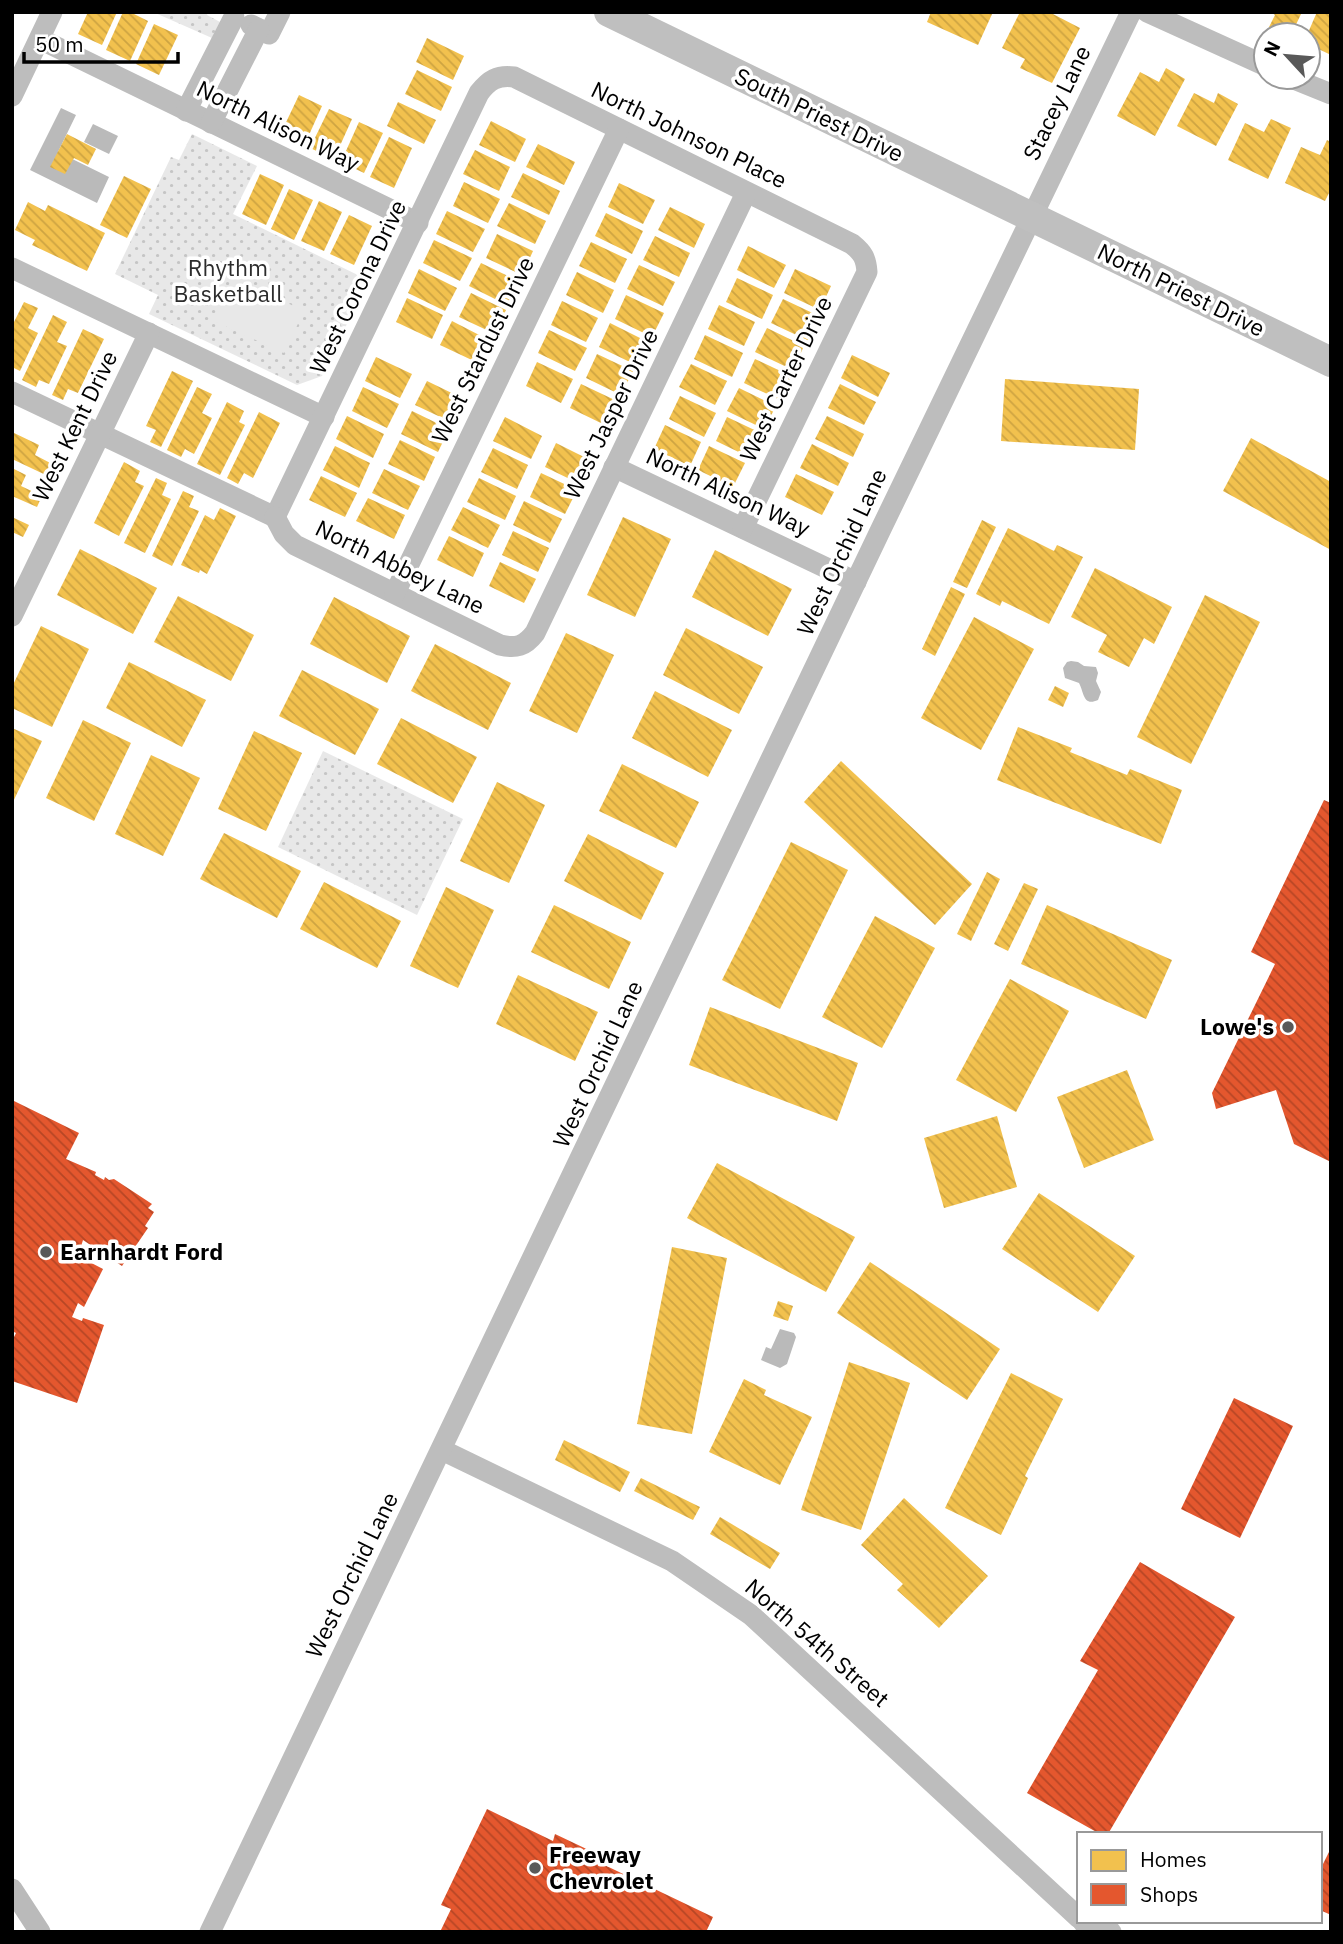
<svg xmlns="http://www.w3.org/2000/svg" width="1343" height="1944" viewBox="0 0 1343 1944" font-family="'IBM Plex Sans',sans-serif">
<style>
.grass{fill:url(#grass-dots)}
.garden{fill:#e8e8e8}
.water{fill:#bababa}
.homes{fill:url(#homes-back-hatch)}
.shops{fill:url(#shops-back-hatch)}
.lines{fill:none;stroke-linecap:round;stroke-linejoin:round}
.canal{stroke:#bababa;stroke-width:21}
.street{stroke:#bdbdbd;stroke-width:21}
.secondary{stroke:#bfbfbf;stroke-width:30}
.poi-dot{fill:#595959;stroke:#fff;stroke-width:2.5}
.labels{text-anchor:middle;stroke-width:7;stroke-linejoin:round;paint-order:stroke}
.street-label{font-size:23px;fill:#000;stroke:#fff}
.park-label{font-size:23px;fill:#2c2c2c;stroke:#fff}
.poi-label{font-size:23px;font-weight:bold;fill:#000;stroke:#fff;text-anchor:start}
</style>
<defs>
<pattern id="grass-dots" width="8" height="8" patternUnits="userSpaceOnUse" patternTransform="scale(1.75)"><rect width="8" height="8" fill="#e8e8e8"/><path d="M2 2h.1M6 6h.1" fill="none" stroke="#c5c5c5" stroke-width="1.8" stroke-linecap="round"/></pattern>
<pattern id="homes-back-hatch" width="6" height="6" patternUnits="userSpaceOnUse" patternTransform="scale(1.75)"><rect width="6" height="6" fill="#f2c14e"/><path d="M-1 5l2 2M0 0l6 6M5-1l2 2" fill="none" stroke="#cea442"/></pattern>
<pattern id="shops-back-hatch" width="6" height="6" patternUnits="userSpaceOnUse" patternTransform="scale(1.75)"><rect width="6" height="6" fill="#e4572e"/><path d="M-1 5l2 2M0 0l6 6M5-1l2 2" fill="none" stroke="#b64625"/></pattern>
</defs>
<rect width="100%" height="100%" fill="#fff"/>
<g class="grass">
<path d="M153,12H208L207,15L220,22L212,38Z"/>
<path d="M192,134L257,166L233,214L368,280L322,376L297,385L149,314L158,295L115,274L171,157L179,160Z"/>
<path d="M323,751L463,819L417,915L278,847Z"/>
</g>
<path class="garden" d="M233,277L304,311L284,353L212,320Z"/>
<g class="water">
<path d="M61,108L76,115L58,152L109,177L97,203L30,170Z"/>
<path d="M93,124L118,136L109,154L84,142Z"/>
<path d="M1071,661L1078,662L1084,666L1096,667L1098,673L1096,681L1101,692L1098,700C1083,707 1084,692 1079,683L1065,678L1063,668L1067,662Z"/>
<path d="M780,1329L794,1333L796,1337L787,1364L780,1368L761,1360L766,1347L771,1349Z"/>
</g>
<g class="homes">
<path d="M88,12H117L102,45L78,34Z"/>
<path d="M123,12H130L148,21L130,61L106,50Z"/>
<path d="M931,12H993L978,45L927,22Z"/>
<path d="M1020,12H1049L1080,28L1052,83L1020,68L1025,59L1002,48Z"/>
<path d="M1271,12H1302L1291,35H1285L1269,27L1275,15Z"/>
<path d="M1317,12H1331V55L1308,44L1307,35Z"/>
<path d="M154,24L178,35L159,75L136,64Z"/>
<path d="M427,38L464,56L453,80L416,62Z"/>
<path d="M1166,68L1185,79L1155,136L1117,116L1140,72L1159,82Z"/>
<path d="M417,70L452,87L441,111L405,94Z"/>
<path d="M1194,93L1214,103L1218,93L1238,104L1216,146L1177,126Z"/>
<path d="M299,95L322,106L304,146L280,135Z"/>
<path d="M398,102L436,120L424,144L387,126Z"/>
<path d="M329,109L352,119L334,159L310,148Z"/>
<path d="M1271,119L1291,128L1268,179L1228,160L1245,123L1264,132Z"/>
<path d="M491,121L526,139L515,162L479,145Z"/>
<path d="M359,122L383,133L364,173L341,162Z"/>
<path d="M67,134L96,149L88,165L74,158L65,174L50,167Z"/>
<path d="M389,137L412,148L394,188L370,177Z"/>
<path d="M1327,140L1331,142V189L1325,201L1285,183L1301,147L1320,155Z"/>
<path d="M538,144L575,162L564,185L526,167Z"/>
<path d="M475,150L510,167L499,191L463,174Z"/>
<path d="M523,173L560,191L549,215L511,197Z"/>
<path d="M260,174L284,185L266,225L242,214Z"/>
<path d="M124,176L151,189L127,238L100,225Z"/>
<path d="M464,182L500,199L488,223L453,206Z"/>
<path d="M619,183L655,200L643,224L608,207Z"/>
<path d="M289,189L313,200L294,240L271,229Z"/>
<path d="M319,201L342,212L324,251L301,241Z"/>
<path d="M28,202L45,211L48,205L105,233L87,271L32,245L35,240L15,230Z"/>
<path d="M509,203L546,221L535,244L497,226Z"/>
<path d="M670,207L705,224L694,248L658,230Z"/>
<path d="M447,211L485,229L473,252L436,234Z"/>
<path d="M606,213L643,231L632,254L595,236Z"/>
<path d="M349,215L372,226L354,265L330,254Z"/>
<path d="M497,234L533,251L522,275L486,258Z"/>
<path d="M655,236L690,253L679,277L643,260Z"/>
<path d="M434,240L472,258L460,281L423,263Z"/>
<path d="M591,242L627,259L615,283L579,266Z"/>
<path d="M748,246L786,265L774,288L737,270Z"/>
<path d="M481,263L518,281L507,305L469,286Z"/>
<path d="M639,265L675,282L663,306L627,289Z"/>
<path d="M419,269L457,288L445,311L408,293Z"/>
<path d="M795,269L831,286L820,310L784,293Z"/>
<path d="M577,272L614,290L603,313L566,295Z"/>
<path d="M737,278L773,295L762,319L726,302Z"/>
<path d="M471,293L506,310L495,334L459,317Z"/>
<path d="M626,295L664,313L652,337L615,319Z"/>
<path d="M407,298L443,315L432,339L396,322Z"/>
<path d="M783,299L821,317L809,341L771,323Z"/>
<path d="M562,301L598,318L586,342L551,325Z"/>
<path d="M24,302L38,308L28,328L38,333L20,371L12,367V326Z"/>
<path d="M719,305L755,322L744,346L708,329Z"/>
<path d="M53,315L67,322L57,342L67,346L49,384L39,380L36,387L22,380Z"/>
<path d="M452,321L487,339L476,362L440,345Z"/>
<path d="M610,323L648,342L636,365L599,347Z"/>
<path d="M767,328L804,346L793,370L755,352Z"/>
<path d="M83,329L104,339L78,393L68,389L63,400L52,395Z"/>
<path d="M549,330L587,348L575,371L538,353Z"/>
<path d="M705,335L743,353L732,377L694,359Z"/>
<path d="M597,354L633,371L621,395L586,378Z"/>
<path d="M852,355L890,373L878,397L841,378Z"/>
<path d="M376,357L412,374L400,398L365,381Z"/>
<path d="M755,359L791,376L780,400L744,383Z"/>
<path d="M537,362L573,379L561,403L526,386Z"/>
<path d="M691,364L727,381L715,405L679,387Z"/>
<path d="M172,371L193,381L161,447L150,442L156,430L146,426Z"/>
<path d="M1005,379L1139,389L1135,450L1001,441Z"/>
<path d="M427,381L462,398L451,422L415,405Z"/>
<path d="M581,384L619,402L607,426L570,408Z"/>
<path d="M840,384L876,402L864,425L828,408Z"/>
<path d="M197,387L212,394L202,413L212,418L194,454L185,449L181,457L167,450Z"/>
<path d="M363,387L399,404L387,428L352,411Z"/>
<path d="M739,388L776,406L764,429L727,411Z"/>
<path d="M680,396L716,413L704,437L669,419Z"/>
<path d="M227,402L244,411L239,422L245,425L220,475L197,464Z"/>
<path d="M412,411L449,429L438,452L401,434Z"/>
<path d="M259,412L280,423L253,478L244,473L238,484L227,478Z"/>
<path d="M347,416L384,434L373,458L336,439Z"/>
<path d="M827,416L864,434L853,457L815,439Z"/>
<path d="M505,417L542,436L531,459L493,441Z"/>
<path d="M727,417L765,435L753,459L716,441Z"/>
<path d="M665,425L701,442L690,466L654,449Z"/>
<path d="M12,432L39,445L35,455L56,466L50,477L12,459Z"/>
<path d="M1251,438L1331,482V550L1223,491Z"/>
<path d="M400,440L435,457L424,481L388,464Z"/>
<path d="M556,443L594,462L582,485L545,467Z"/>
<path d="M812,444L849,463L838,486L800,468Z"/>
<path d="M335,446L370,463L359,488L323,470Z"/>
<path d="M709,446L745,463L733,487L698,470Z"/>
<path d="M493,448L528,465L517,489L481,472Z"/>
<path d="M124,462L140,471L135,482L144,486L119,536L94,523Z"/>
<path d="M12,468L26,475L21,486L42,496L37,507L12,496Z"/>
<path d="M384,469L420,486L408,510L372,493Z"/>
<path d="M541,473L577,490L565,514L530,497Z"/>
<path d="M796,474L834,492L822,515L785,497Z"/>
<path d="M321,476L357,493L345,517L309,500Z"/>
<path d="M156,478L167,483L162,495L171,499L145,553L124,543Z"/>
<path d="M479,478L516,496L505,520L467,502Z"/>
<path d="M183,491L194,496L189,507L199,511L172,566L152,556Z"/>
<path d="M368,498L405,515L394,539L356,521Z"/>
<path d="M524,501L562,519L550,543L513,525Z"/>
<path d="M463,507L500,525L488,548L451,530Z"/>
<path d="M220,508L236,516L207,574L200,570L199,573L181,565L205,515L214,520Z"/>
<path d="M12,517L29,525L23,537L12,532Z"/>
<path d="M623,517L671,539L635,617L587,595Z"/>
<path d="M982,520L996,527L967,588L953,582Z"/>
<path d="M1008,528L1054,551L1057,545L1083,557L1049,624L1002,601L1000,606L976,594Z"/>
<path d="M513,531L549,548L538,572L502,555Z"/>
<path d="M449,536L484,553L473,577L437,560Z"/>
<path d="M80,549L157,588L133,634L57,595Z"/>
<path d="M715,550L792,589L768,636L692,597Z"/>
<path d="M500,562L536,579L524,603L489,586Z"/>
<path d="M1095,568L1172,607L1154,644L1144,638L1129,667L1098,652L1107,635L1071,617Z"/>
<path d="M951,587L965,594L935,656L922,649Z"/>
<path d="M1205,595L1260,622L1191,764L1137,737Z"/>
<path d="M178,596L254,635L231,681L154,642Z"/>
<path d="M334,597L410,636L387,683L310,644Z"/>
<path d="M974,617L1034,649L981,750L921,718Z"/>
<path d="M41,626L89,649L52,727L12,708V687Z"/>
<path d="M686,628L763,667L739,714L663,675Z"/>
<path d="M566,633L614,655L577,733L529,711Z"/>
<path d="M435,644L511,683L488,730L411,691Z"/>
<path d="M129,662L206,700L182,747L106,708Z"/>
<path d="M302,670L379,709L355,755L279,716Z"/>
<path d="M1055,686L1069,693L1063,707L1048,700Z"/>
<path d="M655,691L732,730L708,777L632,738Z"/>
<path d="M401,718L477,757L453,803L377,764Z"/>
<path d="M83,720L131,743L94,821L46,798Z"/>
<path d="M1018,727L1072,748L1070,752L1127,775L1130,769L1182,790L1161,844L997,780Z"/>
<path d="M12,728L42,741L12,804Z"/>
<path d="M254,731L302,753L266,831L218,809Z"/>
<path d="M151,755L200,778L163,856L115,834Z"/>
<path d="M841,761L972,884L935,925L804,802Z"/>
<path d="M622,764L699,802L676,848L599,811Z"/>
<path d="M497,782L545,805L509,883L460,861Z"/>
<path d="M224,833L301,871L277,918L200,879Z"/>
<path d="M588,834L664,873L641,920L564,881Z"/>
<path d="M791,842L848,870L780,1009L722,980Z"/>
<path d="M987,872L1000,879L971,941L957,934Z"/>
<path d="M324,882L401,921L377,968L300,929Z"/>
<path d="M1024,883L1038,889L1008,951L994,944Z"/>
<path d="M446,887L494,910L458,988L410,966Z"/>
<path d="M554,905L631,942L609,989L531,952Z"/>
<path d="M1047,905L1172,960L1146,1019L1021,964Z"/>
<path d="M875,916L935,948L882,1048L822,1017Z"/>
<path d="M518,975L598,1012L575,1061L496,1024Z"/>
<path d="M1010,979L1069,1011L1016,1112L956,1080Z"/>
<path d="M710,1007L858,1063L837,1121L689,1065Z"/>
<path d="M1127,1070L1154,1140L1084,1168L1057,1097Z"/>
<path d="M997,1116L1017,1187L944,1208L924,1138Z"/>
<path d="M717,1163L855,1237L826,1292L687,1218Z"/>
<path d="M1039,1193L1135,1256L1098,1312L1002,1249Z"/>
<path d="M672,1247L727,1258L692,1434L637,1424Z"/>
<path d="M870,1262L1000,1349L967,1400L837,1313Z"/>
<path d="M778,1301L793,1306L788,1321L773,1316Z"/>
<path d="M849,1362L910,1383L861,1530L801,1510Z"/>
<path d="M1011,1373L1063,1399L1025,1476L1028,1478L1001,1535L945,1508Z"/>
<path d="M744,1379L766,1390L764,1395L812,1417L780,1485L709,1452Z"/>
<path d="M564,1440L630,1472L620,1492L555,1460Z"/>
<path d="M641,1478L700,1507L693,1520L634,1491Z"/>
<path d="M904,1498L988,1576L939,1628L897,1590L903,1584L861,1545Z"/>
<path d="M720,1517L780,1553L770,1569L710,1534Z"/>
</g>
<g class="shops">
<path d="M1324,800L1331,803V1162L1294,1144L1276,1090L1216,1109L1212,1093L1275,964L1251,952Z"/>
<path d="M12,1100L79,1133L66,1159L96,1172L95,1175L104,1180L105,1177L109,1180L114,1179L152,1204L148,1208L154,1212L145,1226L148,1228L122,1266L83,1240L78,1256L103,1269L84,1307L78,1303L72,1317L82,1321L83,1318L104,1325L77,1403L12,1381V1341L16,1333L12,1331Z"/>
<path d="M1234,1398L1293,1426L1240,1538L1181,1509Z"/>
<path d="M1140,1562L1235,1617L1108,1834H1100L1027,1793L1098,1670L1080,1661Z"/>
<path d="M487,1809L553,1841L555,1834L597,1854L594,1860L713,1917L706,1932H440L451,1909L441,1905Z"/>
<path d="M1331,1848V1915L1320,1910V1870Z"/>
</g>
<g class="lines">
<path class="canal" d="M12,1889L40,1932"/>
<g class="street">
<path d="M1147,12L1266,66"/>
<path d="M251,25L269,34L280,12"/>
<path d="M40,39L418,223"/>
<path d="M1289,77L1331,94"/>
<path d="M12,96L52,12"/>
<path d="M186,111L234,17"/>
<path d="M211,123L259,29"/>
<path d="M12,268L324,417"/>
<path d="M12,392L275,517"/>
<path d="M614,467L856,582"/>
<path d="M275,517L479,93C489,80 497,75 514,77L852,244C863,253 866,258 867,272L743,528"/>
<path d="M275,517L284,534L295,545L500,645C516,649 525,646 535,633L746,193"/>
<path d="M395,593L619,129"/>
<path d="M12,616L149,333"/>
<path d="M442,1450L672,1561L751,1615L1079,1918"/>
<path d="M1083,1922L1111,1932"/>
<path d="M210,1932C518,1292 820,650 1131,12"/>
</g>
<path class="secondary" d="M609,12L1331,362"/>
</g>
<g class="poi-dot">
<circle cx="1288" cy="1027" r="7"/>
<circle cx="46" cy="1252" r="7"/>
<circle cx="535" cy="1868" r="7"/>
</g>
<g class="labels">
<g class="street-label">
<text transform="translate(1057 103) rotate(-64)" y="8">Stacey Lane</text>
<text transform="translate(819 115) rotate(26)" y="8">South Priest Drive</text>
<text transform="translate(278 126) rotate(26)" y="8">North Alison Way</text>
<text transform="translate(689 135) rotate(26)" y="8">North Johnson Place</text>
<text transform="translate(358 287) rotate(-64)" y="8">West Corona Drive</text>
<text transform="translate(1181 290) rotate(26)" y="8">North Priest Drive</text>
<text transform="translate(483 350) rotate(-64)" y="8">West Stardust Drive</text>
<text transform="translate(786 379) rotate(-64)" y="8">West Carter Drive</text>
<text transform="translate(611 414) rotate(-64)" y="8">West Jasper Drive</text>
<text transform="translate(75 426) rotate(-64)" y="8">West Kent Drive</text>
<text transform="translate(728 492) rotate(25)" y="8">North Alison Way</text>
<text transform="translate(842 552) rotate(-65)" y="8">West Orchid Lane</text>
<text transform="translate(400 567) rotate(26)" y="8">North Abbey Lane</text>
<text transform="translate(598 1064) rotate(-65)" y="8">West Orchid Lane</text>
<text transform="translate(352 1575) rotate(-64)" y="8">West Orchid Lane</text>
<text transform="translate(817 1643) rotate(41)" y="8">North 54th Street</text>
</g>
<g class="park-label">
<text x="228" y="276">Rhythm<tspan x="228" dy="26">Basketball</tspan></text>
</g>
<g class="poi-label">
<text x="1274" y="1035" text-anchor="end">Lowe's</text>
<text x="60" y="1260">Earnhardt Ford</text>
<text x="549" y="1863">Freeway<tspan x="549" dy="26">Chevrolet</tspan></text>
</g>
</g>
<rect width="1343" height="1944" fill="none" stroke="#000000" stroke-width="28"/>
<rect x="1077" y="1832" width="245" height="91" fill="#ffffff" stroke="#999999" stroke-width="2"/>
<rect x="1091" y="1850" width="35" height="21" fill="#f2c14e" stroke="#999999" stroke-width="2"/>
<text x="1140" y="1867" font-size="21" fill="#000000">Homes</text>
<rect x="1091" y="1884" width="35" height="21" fill="#e4572e" stroke="#999999" stroke-width="2"/>
<text x="1140" y="1902" font-size="21" fill="#000000">Shops</text>
<g transform="translate(1287 56) rotate(296)"><circle r="33" fill="#ffffff" stroke="#999999" stroke-width="2"/>
<path d="M0-5L12 26L0 18L-12 26Z" fill="#595959"/>
<text y="-10" font-size="19" font-weight="bold" text-anchor="middle" fill="#000000">N</text>
</g>
<path d="M24 52v10h154v-10" fill="none" stroke="#000000" stroke-width="3.5"/>
<text x="35" y="52" font-size="21" fill="#000000" stroke="#ffffff" stroke-width="5" paint-order="stroke">50 m</text>
</svg>
